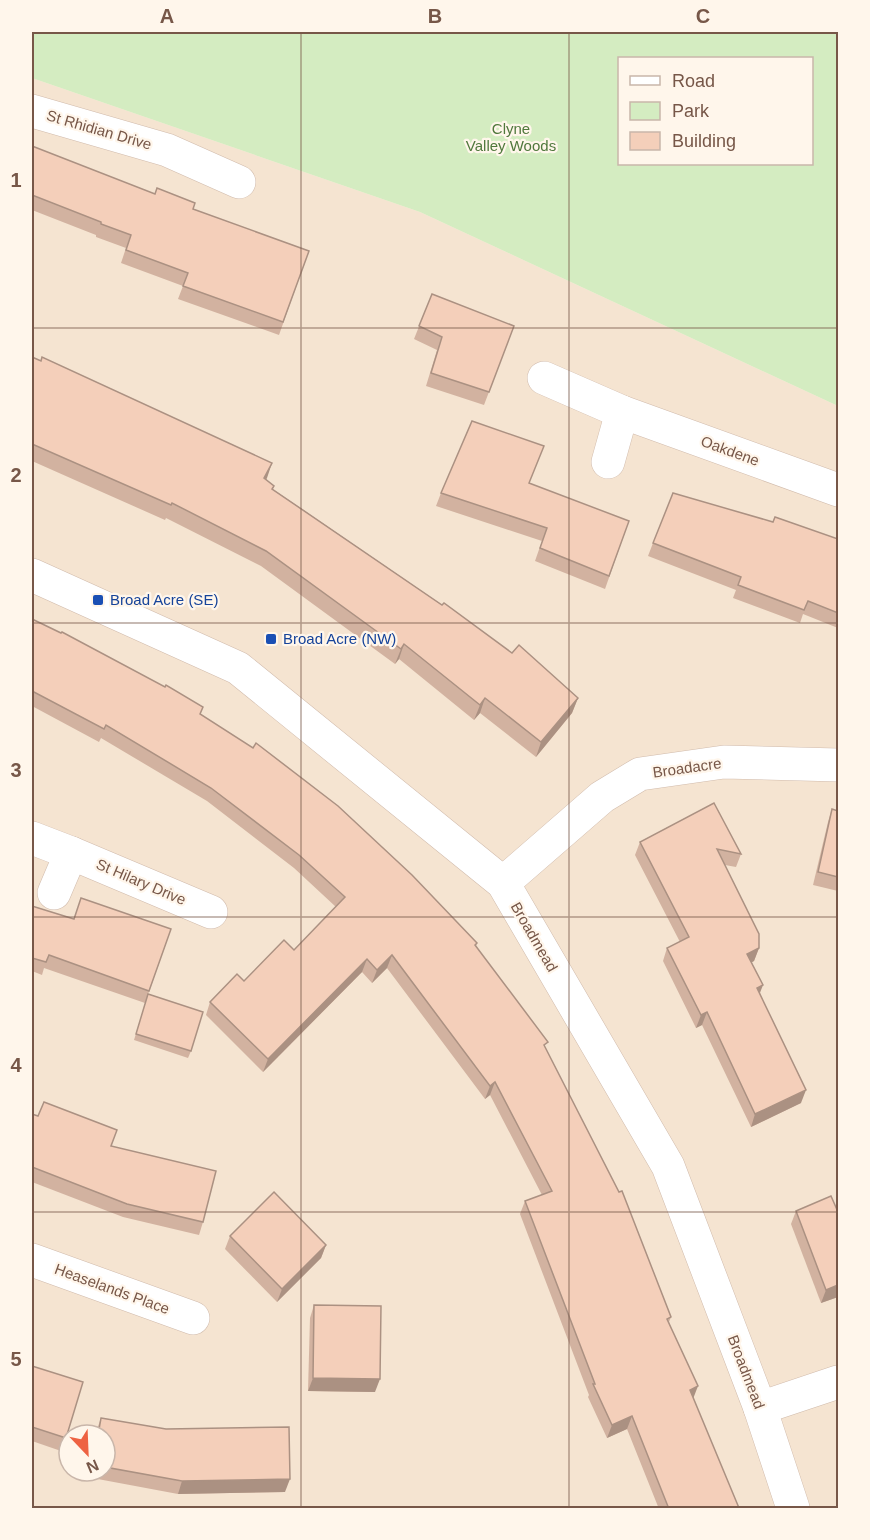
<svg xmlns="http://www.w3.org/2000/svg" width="870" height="1540" viewBox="0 0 870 1540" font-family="Helvetica,sans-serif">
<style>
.residential{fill:#f5e4d1;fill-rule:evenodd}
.green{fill:#d4ecc1;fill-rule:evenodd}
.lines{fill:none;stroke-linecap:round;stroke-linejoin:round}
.minor-casing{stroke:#d1bbac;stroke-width:34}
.minor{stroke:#fff;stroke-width:33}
.wall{fill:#d2b2a0}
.shaded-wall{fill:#ab9182}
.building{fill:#f4cfba;stroke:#ab9182;stroke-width:1.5}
.grid{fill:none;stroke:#775748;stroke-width:1.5;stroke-opacity:0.55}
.transit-dot{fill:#1a4fb4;stroke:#fff6eb;stroke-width:2}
.labels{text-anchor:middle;stroke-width:4.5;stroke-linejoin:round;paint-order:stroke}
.park-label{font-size:15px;fill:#50783c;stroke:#fff6eb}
.street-label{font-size:15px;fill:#775748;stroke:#fff6eb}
.transit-label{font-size:15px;fill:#164399;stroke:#fff6eb;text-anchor:start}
.neatline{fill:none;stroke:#775748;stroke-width:2}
.grid-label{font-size:20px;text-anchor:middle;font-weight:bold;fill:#775748}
</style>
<rect width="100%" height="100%" fill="#fdf2e3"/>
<path class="residential" d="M32,78L420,212L838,406V1508H32ZM69,1435H105V1471H69Z"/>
<path class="green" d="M32,32H838V406L420,212L32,78ZM620,58H812V164H620Z"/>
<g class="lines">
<g class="minor-casing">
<g id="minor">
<path d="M32,111L167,150L239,182"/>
<path d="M544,378L622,412L838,490"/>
<path d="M608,462L622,412"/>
<path d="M32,575L238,668L503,883L668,1166L760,1408L793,1508"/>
<path d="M32,838L71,853L211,912"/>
<path d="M503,883L602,797L640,774L724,762L838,765"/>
<path d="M54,893L71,853"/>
<path d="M32,1260L193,1318"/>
<path d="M760,1408L838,1382"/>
</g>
</g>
<use href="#minor" class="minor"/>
</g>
<g class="wall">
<path d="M32,146L193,209L309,251L279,335L178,299L183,286L121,263L126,248L96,237V235L32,210Z"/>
<path d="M432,294L514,326L484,405L426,386L437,350L414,339Z"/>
<path d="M32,357L266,479L274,486L273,489L578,698L572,713L536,757L480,713L474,720L399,659L395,664L261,566L166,518L165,520L32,461Z"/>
<path d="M530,484L629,521L605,589L535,561L542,541L436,506L441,493Z"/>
<path d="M773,522L838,539V628L803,614L800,623L733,598L736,590L648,556L653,543Z"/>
<path d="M32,619L201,714L477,943L476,946L546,1049L671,1317L669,1322L693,1398L739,1509H659L627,1429L607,1438L588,1397L589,1395L520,1214L525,1201L542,1195L490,1095L485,1099L387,968L372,983L362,972L263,1072L206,1015L210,1002L294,950L336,907L294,868L207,801L101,738L99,742L32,706Z"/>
<path d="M714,803L741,854L736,867L725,865L759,948L754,961L752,962L760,993L801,1103L751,1127L702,1025L696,1028L663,961L667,948L680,942L635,855L640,842Z"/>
<path d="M832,809L838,811V891L813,885L828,822Z"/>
<path d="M32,906L74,919L171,929L145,1003L44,968L42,975L32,971Z"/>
<path d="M146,1001L191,1051L188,1058L134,1040Z"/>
<path d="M32,1114L111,1146L203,1222L199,1235L123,1217L32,1182Z"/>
<path d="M796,1211L838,1212V1297L821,1303L791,1224Z"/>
<path d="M230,1236L326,1245L321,1258L277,1302L225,1249Z"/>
<path d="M314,1305L375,1392L308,1391L310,1318Z"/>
<path d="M32,1366L66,1438L61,1451L32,1441Z"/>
<path d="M101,1418L285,1492L178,1494L87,1477L89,1471H105V1435H95Z"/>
</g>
<g class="shaded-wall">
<path d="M272,463L267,478L259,493L264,478Z"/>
<path d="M404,644L399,659L395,664L401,649Z"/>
<path d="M485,698L480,713L474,720L480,705Z"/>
<path d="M578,698L572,713L536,757L541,742Z"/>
<path d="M759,948L754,961L743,967L747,954Z"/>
<path d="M392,955L387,968L372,983L377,970Z"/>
<path d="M367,959L362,972L263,1072L268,1059Z"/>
<path d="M763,985L758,998L757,988Z"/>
<path d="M707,1012L702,1025L696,1028L701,1015Z"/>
<path d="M495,1082L490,1095L485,1099L490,1086Z"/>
<path d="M806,1090L801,1103L751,1127L755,1114Z"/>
<path d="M326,1245L321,1258L277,1302L282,1289Z"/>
<path d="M838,1285V1297L821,1303L826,1290Z"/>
<path d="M313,1378L380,1379L375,1392L308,1391Z"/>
<path d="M698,1386L693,1399L690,1390Z"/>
<path d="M632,1416L627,1429L607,1438L612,1425Z"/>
<path d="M290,1479L285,1492L178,1494L182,1481Z"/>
</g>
<g class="building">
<path d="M32,146L155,194L157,188L195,203L193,209L309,251L283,322L183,286L188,273L126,250L131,235L101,224V222L32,195Z"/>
<path d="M432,294L514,326L489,392L431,373L442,337L419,326Z"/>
<path d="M32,357L41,361L42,357L272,463L264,478L274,486L272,489L442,605L444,603L512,653L519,645L578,698L541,742L485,698L480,705L404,644L401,649L266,551L172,503L171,505L32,444Z"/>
<path d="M472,421L544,446L529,483L629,521L609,576L540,548L547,528L441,493Z"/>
<path d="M673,493L773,522L775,517L838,539V613L808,601L804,610L738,585L741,577L653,543Z"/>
<path d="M32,619L61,633L62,632L165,687L166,685L203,707L200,714L253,748L256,743L338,806L412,875L477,943L475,945L548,1042L544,1045L619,1192L622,1191L671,1317L667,1319L698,1386L690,1390L739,1508L669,1509L632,1416L612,1425L593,1384H595L525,1201L552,1191L495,1082L490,1086L392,955L377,970L367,959L268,1059L210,1002L237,974L244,981L284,940L294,950L345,897L299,855L211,788L106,725L104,729L32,691Z"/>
<path d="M714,803L741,854L717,849L759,934V948L747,954L763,985L757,988L806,1090L755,1114L707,1012L701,1015L667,948L689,937L640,842Z"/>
<path d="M832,809L838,811V877L818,872Z"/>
<path d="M81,898L171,929L149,991L49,955L46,962L32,958V906L74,919Z"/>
<path d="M148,994L203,1012L191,1051L136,1034Z"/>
<path d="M44,1102L117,1130L111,1146L216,1171L203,1222L127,1204L32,1167V1114L38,1116Z"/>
<path d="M274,1192L326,1245L282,1289L230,1236Z"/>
<path d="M831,1196L838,1212V1285L826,1290L796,1211Z"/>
<path d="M314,1305L381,1306L380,1379L313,1378Z"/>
<path d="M32,1366L83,1382L66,1438L32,1427Z"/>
<path d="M101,1418L166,1429L289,1427L290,1479L182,1481L105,1467V1435H98Z"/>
</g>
<path class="grid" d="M301,32V1508M569,32V1508M32,328H838M32,623H838M32,917H838M32,1212H838"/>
<g class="transit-dot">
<rect x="92" y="594" width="12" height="12" rx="3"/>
<rect x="265" y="633" width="12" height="12" rx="3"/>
</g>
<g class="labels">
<g class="park-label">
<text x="511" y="134">Clyne<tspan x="511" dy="17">Valley Woods</tspan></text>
</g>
<g class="street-label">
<text transform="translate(99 130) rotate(16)" y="5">St Rhidian Drive</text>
<text transform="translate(730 451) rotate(20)" y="5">Oakdene</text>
<text transform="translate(687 768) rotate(-8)" y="5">Broadacre</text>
<text transform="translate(141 882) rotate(23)" y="5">St Hilary Drive</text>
<text transform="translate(534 937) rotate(60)" y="5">Broadmead</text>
<text transform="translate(112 1289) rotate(20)" y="5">Heaselands Place</text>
<text transform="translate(746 1372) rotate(69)" y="5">Broadmead</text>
</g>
<g class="transit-label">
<text x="110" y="605">Broad Acre (SE)</text>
<text x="283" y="644">Broad Acre (NW)</text>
</g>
</g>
<rect width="870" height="1540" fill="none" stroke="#fff6eb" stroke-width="66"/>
<rect x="618" y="57" width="195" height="108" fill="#fff6eb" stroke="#c9b6aa" stroke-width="1.5"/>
<rect x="630" y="76" width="30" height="9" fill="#ffffff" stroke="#c9b6aa" stroke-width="1.5"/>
<text x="672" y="87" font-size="18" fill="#775748">Road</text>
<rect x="630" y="102" width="30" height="18" fill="#d4ecc1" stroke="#c9b6aa" stroke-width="1.5"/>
<text x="672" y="117" font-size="18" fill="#775748">Park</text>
<rect x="630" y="132" width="30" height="18" fill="#f4cfba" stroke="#c9b6aa" stroke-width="1.5"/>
<text x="672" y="147" font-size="18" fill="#775748">Building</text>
<g transform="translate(87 1453) rotate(157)"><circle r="28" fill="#fff6eb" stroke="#c9b6aa" stroke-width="1.5"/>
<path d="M0-4.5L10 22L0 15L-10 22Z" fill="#ee6242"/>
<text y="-9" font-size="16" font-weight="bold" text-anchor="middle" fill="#775748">N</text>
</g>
<rect x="33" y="33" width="804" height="1474" class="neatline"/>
<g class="grid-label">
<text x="167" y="23">A</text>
<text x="435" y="23">B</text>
<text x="703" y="23">C</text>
<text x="16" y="187">1</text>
<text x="16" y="482">2</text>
<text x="16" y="777">3</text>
<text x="16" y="1072">4</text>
<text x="16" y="1366">5</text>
</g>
</svg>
